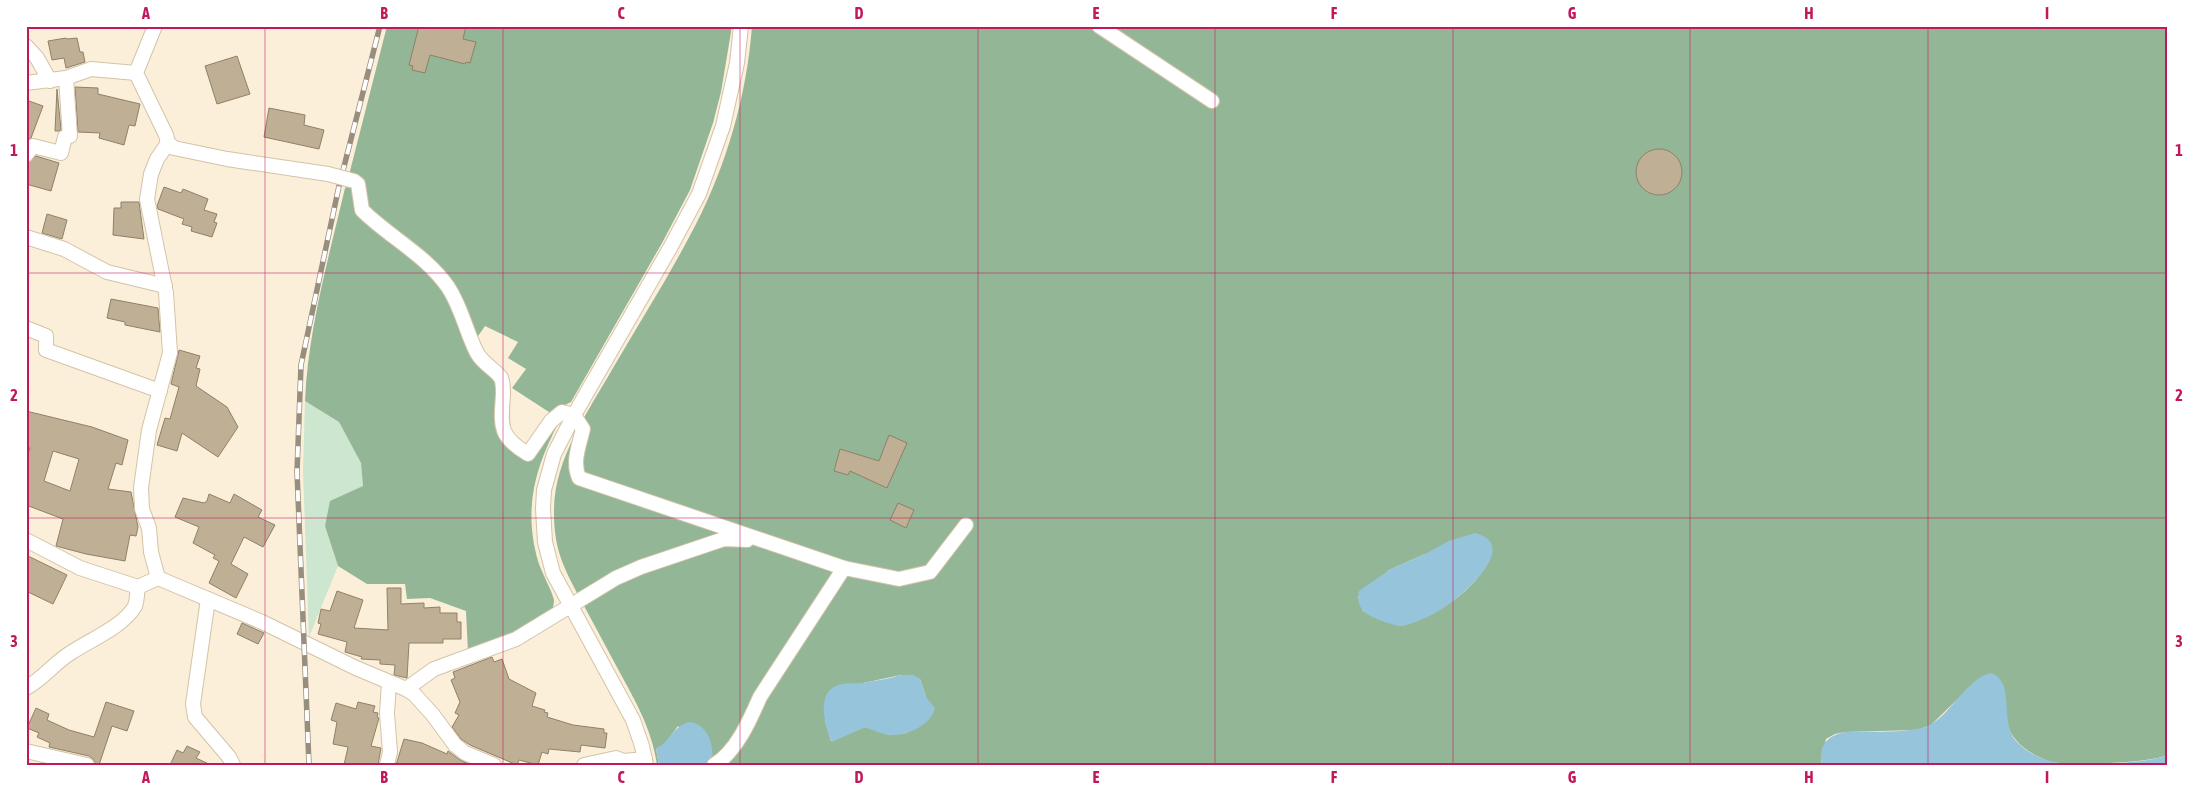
<svg xmlns="http://www.w3.org/2000/svg" width="2193" height="791" viewBox="0 0 2193 791" font-family="'Asap Condensed',sans-serif">
<style>
.green{fill:#cde6cf}
.forest{fill:#93b696;fill-rule:evenodd}
.water{fill:#96c4db}
.building{fill:#bfaf95;stroke:#8f8068;fill-rule:evenodd}
.lines{fill:none;stroke-linecap:round;stroke-linejoin:round}
.street-casing{stroke:#d3c3a8;stroke-width:16}
.street{stroke:#fff;stroke-width:14}
.rail-casing{stroke:#978e7e;stroke-width:5.5}
.rail{stroke:#fff;stroke-width:4;stroke-dasharray:11;stroke-linecap:butt}
.street-bridge-casing{stroke:#d3c3a8;stroke-width:16;stroke-linecap:butt}
.street-bridge{stroke:#fff;stroke-width:14}
.grid{fill:none;stroke:#c2185b;stroke-width:1;stroke-opacity:0.55}
.neatline{fill:none;stroke:#c2185b;stroke-width:2}
.grid-label{font-size:16px;text-anchor:middle;font-weight:bold;fill:#c2185b}
</style>
<rect width="100%" height="100%" fill="#fcefd9"/>
<path class="green" d="M305,401L339,422L361,463L363,486L325,526L338,566L309,637L303,472Z"/>
<g class="forest">
<path d="M387,26H732L721,92L713,123L690,190L662,243L571,402L559,408L552,414L512,388L526,369L508,358L518,342L485,326L476,339L462,302L371,213L349,175Z"/>
<path d="M752,26H2167V755C2152,763 2070,766 2052,762C2039,758 2024,750 2016,740C2002,725 2008,703 2003,685L1977,680L1931,725L1917,730L1845,732L1835,734L1826,739L1821,760L1822,765H704L713,760L678,726L664,745L656,749L659,765H657C652,730 636,702 619,671C607,649 595,626 583,604C565,570 554,552 554,513C553,460 588,412 613,368C641,320 671,273 696,224C727,164 747,94 752,26ZM1425,554H1492C1475,593 1439,613 1401,626L1363,611L1358,597L1389,570ZM901,675L920,679L926,697L907,733L890,735L865,727L831,741L825,721L863,683Z"/>
<path d="M352,184L360,211L435,277L497,380V420L530,459L560,420C535,467 523,508 538,561C541,571 553,593 554,600C554,605 552,611 551,616L492,645L468,652L466,611L430,598L407,599L405,584H367L338,566L325,526L330,501L363,486L361,463L339,422L305,401C308,329 329,257 345,188Z"/>
</g>
<g class="water">
<path d="M1475,533C1523,545 1460,598 1442,609C1431,616 1415,623 1403,626C1397,627 1372,618 1367,614C1359,608 1357,601 1359,591L1389,570L1425,554L1449,541Z"/>
<path d="M1991,673C2016,682 1999,723 2016,741C2025,751 2040,759 2053,762C2071,766 2151,764 2167,755V765H1822C1818,745 1827,736 1845,732C1866,731 1912,734 1930,725C1951,714 1967,678 1991,673Z"/>
<path d="M901,675H913L920,679L926,697L935,708C931,725 909,735 892,735C883,735 873,730 865,727L832,742C825,727 816,694 836,686C844,682 855,684 863,683C876,680 890,679 901,675Z"/>
<path d="M691,722C708,726 714,744 712,760L704,765H659L656,749C671,741 674,724 691,722Z"/>
</g>
<g class="building">
<path d="M419,26H466L463,39L476,42L470,63L466,62L465,64L430,55L425,73L412,70L413,66L409,65Z"/>
<path d="M66,38L67,39L77,38L80,52H83L85,62L66,68L64,58L52,60L48,41Z"/>
<path d="M237,56L250,94L217,104L205,66Z"/>
<path d="M75,87L98,88V94L140,104L135,126L129,125L124,145L99,138L100,133L78,132Z"/>
<path d="M57,89L61,130L58,131H55Z"/>
<path d="M26,100L43,106L31,138L26,140Z"/>
<path d="M269,108L305,115L304,125L324,130L319,149L264,137Z"/>
<circle cx="1659" cy="172" r="23"/>
<path d="M36,156L59,163L51,191L26,184V164Z"/>
<path d="M164,187L181,193L183,189L208,199L204,210L217,214L214,222L217,223L212,237L191,231L192,227L182,224L184,219L158,209L157,206Z"/>
<path d="M121,202H139L144,239L113,235L114,208H121Z"/>
<path d="M47,214L67,220L62,239L42,233Z"/>
<path d="M111,299L158,308L160,332L125,325V322L107,318Z"/>
<path d="M179,350L200,356L196,368L200,369L196,386L227,407L238,427L218,457L182,433L177,451L157,445L165,418L170,419L179,387L171,384Z"/>
<path d="M26,411L92,427L128,440L122,465L116,463L108,489L131,492L138,527L136,536L130,535L125,561L86,554L56,546L63,519L26,505V460L30,448L26,447ZM53,451L79,459L70,491L44,481Z"/>
<path d="M889,435L907,443L887,488L850,471L848,475L834,471L840,449L879,461Z"/>
<path d="M209,494L230,503L234,494L262,510L258,517L275,525L263,547L244,537L231,564L248,574L236,598L209,583L219,561L213,558L215,555L193,543L199,527L175,517L183,498L204,503L207,501Z"/>
<path d="M898,503L914,510L906,528L890,520Z"/>
<path d="M26,555L67,575L53,604L26,591Z"/>
<path d="M387,588H401V604L424,603V608L440,607V613H457V622H461V639H443V643H409L407,678L394,675L395,665L380,664V660L361,659L362,657L345,652L347,642L318,634L321,624L318,623L321,609L330,611L337,591L363,600L354,628L388,630Z"/>
<path d="M242,623L264,633L258,644L237,634Z"/>
<path d="M492,657L494,662L502,659L509,679L536,693L532,706L545,710L544,712L548,713L547,717L573,725L604,729V733H607L605,748L581,745L580,752L549,749L548,754L542,752L538,765L519,760L517,765L470,745L461,739L452,727L459,715L455,713L460,702L451,680L455,678L453,672Z"/>
<path d="M106,702L134,711L127,731L112,726L99,765H96L93,759L89,756L49,747L50,743L37,737L39,733L27,728L36,708L49,714L47,720L69,730L94,737Z"/>
<path d="M358,702L375,706L373,712L378,713L377,717L379,718L371,746L381,748L378,765H344L348,747L333,744L337,722L331,720L336,703L356,709Z"/>
<path d="M404,739L422,743L447,754L448,751L460,760L471,765H396Z"/>
<path d="M187,746L200,752L196,758L211,765H170L177,750L183,753Z"/>
</g>
<g class="lines">
<g class="street-casing">
<g id="street">
<path d="M155,26L136,73L166,135L168,143L174,148L227,159L328,174"/>
<path d="M1099,26L1212,101"/>
<path d="M26,46L37,58L50,81"/>
<path d="M26,83L66,78L91,69L136,73"/>
<path d="M26,155L33,146L61,153L65,137L70,136L66,78"/>
<path d="M354,181L358,184L362,210C389,237 426,255 448,287C462,308 466,332 477,353C483,364 496,370 501,378C503,382 503,390 503,394C501,426 498,436 528,454L551,421L562,412L574,415L583,429C579,446 572,462 579,478L844,568L899,579L930,572L966,525"/>
<path d="M26,237L64,249L107,272L165,286"/>
<path d="M26,328L46,336V350L160,391"/>
<path d="M26,540L80,568L138,587L158,578L262,622L356,668L406,689L414,694L433,715L455,745L465,753L494,765"/>
<path d="M158,578L151,552L149,528L142,509L141,488L149,430L170,353L166,293L147,199L151,174L157,159L168,143"/>
<path d="M208,599L193,704L195,717L229,757L233,765"/>
<path d="M26,688C44,678 55,662 72,652C90,640 124,626 135,606C137,601 137,593 138,587"/>
<path d="M406,689L434,669L516,639L616,578L641,567L724,539L747,540"/>
<path d="M26,751L87,765"/>
<path d="M387,765L390,752L387,713L389,683"/>
<path d="M584,765L616,758L623,761L645,759"/>
<path d="M646,765L642,746L633,720L553,573L545,542L543,509L544,490L554,454L574,415L670,248L699,194L723,126L737,63L741,26"/>
<path d="M714,765C736,752 750,720 760,697L844,568"/>
</g>
</g>
<use href="#street" class="street"/>
<g class="rail-casing">
<path id="rail" d="M309,765L297,472L301,365L339,186L380,26"/>
</g>
<use href="#rail" class="rail"/>
<g class="street-bridge-casing">
<path id="street-bridge" d="M328,174L354,181"/>
</g>
<use href="#street-bridge" class="street-bridge"/>
</g>
<path class="grid" d="M265,26V765M503,26V765M740,26V765M978,26V765M1215,26V765M1453,26V765M1690,26V765M1928,26V765M26,273H2167M26,518H2167"/>
<rect width="2193" height="791" fill="none" stroke="#ffffff" stroke-width="55"/>
<rect x="28" y="28" width="2138" height="736" class="neatline"/>
<g class="grid-label">
<text x="146" y="19">A</text>
<text x="384" y="19">B</text>
<text x="621" y="19">C</text>
<text x="859" y="19">D</text>
<text x="1096" y="19">E</text>
<text x="1334" y="19">F</text>
<text x="1572" y="19">G</text>
<text x="1809" y="19">H</text>
<text x="2047" y="19">I</text>
<text x="14" y="156">1</text>
<text x="2179" y="156">1</text>
<text x="14" y="401">2</text>
<text x="2179" y="401">2</text>
<text x="14" y="647">3</text>
<text x="2179" y="647">3</text>
<text x="146" y="783">A</text>
<text x="384" y="783">B</text>
<text x="621" y="783">C</text>
<text x="859" y="783">D</text>
<text x="1096" y="783">E</text>
<text x="1334" y="783">F</text>
<text x="1572" y="783">G</text>
<text x="1809" y="783">H</text>
<text x="2047" y="783">I</text>
</g>
</svg>
